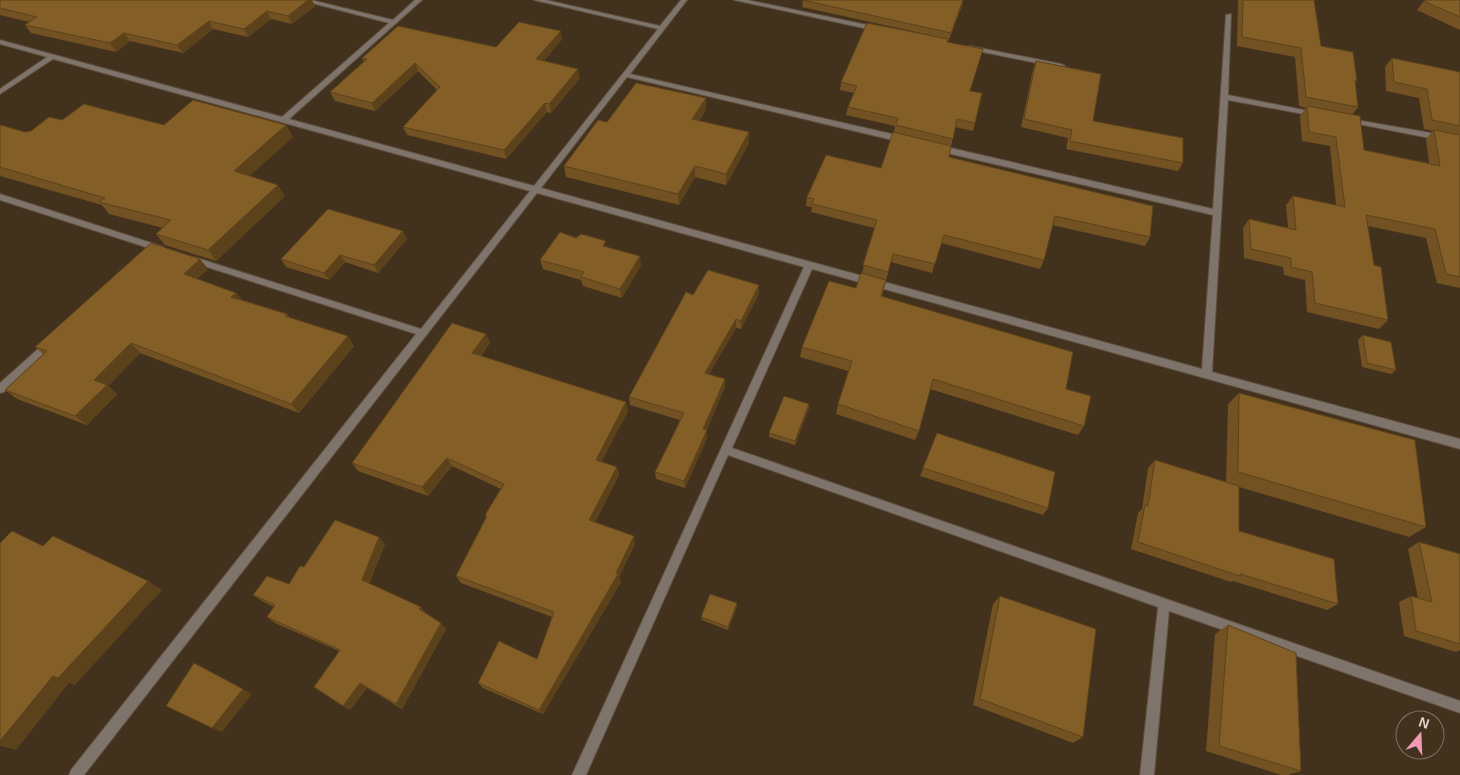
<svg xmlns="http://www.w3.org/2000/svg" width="1460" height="775" viewBox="0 0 1460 775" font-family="Helvetica,sans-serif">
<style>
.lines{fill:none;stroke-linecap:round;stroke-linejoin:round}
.minor-casing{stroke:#5e4e3c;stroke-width:2}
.minor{fill:#7e746c;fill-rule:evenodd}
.wall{fill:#725122}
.shaded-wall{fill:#5c421b}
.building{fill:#845e27;stroke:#5c421b}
</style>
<rect width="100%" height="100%" fill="#42311d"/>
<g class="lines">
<g class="minor-casing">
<g id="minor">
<path d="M300,0H311L393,20L415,0H422L289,119L534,186L658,29L534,0H546L660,26L681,0H687L630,74L905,137L909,140L905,143L627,77L541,188L1202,369L1213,215L938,151L934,148L938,145L1213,209L1226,15L1231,14L1228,95L1314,112L1318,114L1314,116L1228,100L1212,372L1460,439V449L812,269L732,448L1460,701V713L1169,611L1154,775H1140L1158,607L728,455L586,775H572L804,267L537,193L84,775H69L71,770L416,334L188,261L187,259L188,257H194L421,329L530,191L53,59L0,94V89L47,57L0,44V40L282,117L389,23Z"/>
<path d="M734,0H747L877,27L880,29L877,31Z"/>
<path d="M970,46L1061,64L1065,66L1061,68L968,49V47Z"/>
<path d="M1345,118L1460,138V144L1348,122L1344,120Z"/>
<path d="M0,194L164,247L165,249L161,252L0,200Z"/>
<path d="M51,339L54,340L56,343L54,346L4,392L0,393V383L48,340Z"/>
</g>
</g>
<use href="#minor" class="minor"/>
</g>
<g class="wall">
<path d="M0,0L315,6L292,24L271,19L248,37L213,29L183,53L130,41L116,52L31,33L25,25L29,22L0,15Z"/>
<path d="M803,0H963L962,6L948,42L970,91L975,123L973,131L955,127L949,157L1150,237L1145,246L1052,225L1044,260L1040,269L941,243L932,273L891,262L882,296L1066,389L1084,426L1078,435L930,389L919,431L915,440L836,414L838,404L848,371L800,357L802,347L856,288L862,273L874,228L811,212L812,207L806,206L807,197L881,168L894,133L895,126L846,115L848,107L854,93L840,90L841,82L934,36L802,7Z"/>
<path d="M1237,0H1314L1321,46L1357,81L1355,83L1358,107L1352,115L1364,150L1429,163L1426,139L1433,131L1424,129L1419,98L1386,91L1385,67L1392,58L1460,72V288L1437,283L1426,238L1368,226L1374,265L1388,320L1379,329L1307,312L1305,280L1284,275L1283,267L1244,258L1243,228L1249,219L1288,228L1286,205L1293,196L1336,205L1330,146L1302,141L1300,116L1306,108L1299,106L1295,57L1237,46L1238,1Z"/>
<path d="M1460,0V30L1417,10L1424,1Z"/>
<path d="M562,39L544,61L580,78L551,113L547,112L506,159L407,135L403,127L437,90L418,71L375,111L335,101L330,92L364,62L362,58L496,47Z"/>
<path d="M1036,61L1093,121L1183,163L1178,171L1066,149L1068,138L1021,127L1033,70Z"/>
<path d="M706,109L699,121L749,132V143L726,185L695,177L679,205L566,177L564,166L607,122Z"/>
<path d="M62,120L164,125H286L293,137L249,176L285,196L216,261L165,245L156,234L163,228L109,214L102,205L0,176V125L25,132L31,131Z"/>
<path d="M576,238L606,246L641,265L622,298L583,286L581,280L543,269L540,260Z"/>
<path d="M407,239L378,273L345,262L329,280L286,267L281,259Z"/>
<path d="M208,269L197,279L236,293L242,300L287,314L290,318L354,346L299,413L140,353L108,386L117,394L87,425L17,399L5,390L43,354L35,347Z"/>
<path d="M759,294L741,329L736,328L709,374L725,387L706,430L707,438L685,488L656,479L655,472L680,420L630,405L629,397L693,295Z"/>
<path d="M486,334L490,343L481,356L628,411L601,462L617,467L619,475L595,522L635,544L619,577L621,582L543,714L483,688L478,683L537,659L552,617L461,583L456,576L486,517L485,515L501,489L452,466L428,496L358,471L352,463Z"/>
<path d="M1363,335L1396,370L1391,374L1362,367L1358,340Z"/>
<path d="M1239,393L1426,527L1409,537L1239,487V531L1338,604L1327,610L1233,581L1231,582L1131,549L1138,513L1142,509L1148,468L1155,460L1226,482L1228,404Z"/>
<path d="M809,408L795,445L769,437V433Z"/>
<path d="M937,433L1048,508L1043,515L920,476Z"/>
<path d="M1419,542L1460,554V650L1456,652L1404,636L1399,602L1411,596L1418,598L1408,549Z"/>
<path d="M385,544L369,584L421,607L426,613L446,629L402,709L367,688L350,710L339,651L275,623L267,617L274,607L262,601L253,595L289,584L304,567Z"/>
<path d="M1000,596L1083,737L1073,743L973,705L993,604Z"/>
<path d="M737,606L728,630L702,620L701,617Z"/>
<path d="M1228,625L1301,771L1288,775H1281L1206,751L1215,634Z"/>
</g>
<g class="shaded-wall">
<path d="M308,0H312L315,6L292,24L288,16Z"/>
<path d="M963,0L962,6L949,40L951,33Z"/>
<path d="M267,11L271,19L248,37L244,29Z"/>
<path d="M209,21L213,29L183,53L177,45Z"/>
<path d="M561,31L562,39L538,68L536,59Z"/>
<path d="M124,33L130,41L116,52L110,43Z"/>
<path d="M415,63L418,71L375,111L372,103Z"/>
<path d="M578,69L580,78L551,113L549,104Z"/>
<path d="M706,98V109L693,130L692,119Z"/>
<path d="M545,103L547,112L506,159L504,150Z"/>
<path d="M286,125L293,137L242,183L234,171Z"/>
<path d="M749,132V143L726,185V174Z"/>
<path d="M695,166V177L679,205L678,194Z"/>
<path d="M278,185L285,196L216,261L208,250Z"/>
<path d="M403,231L407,239L378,273L374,265Z"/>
<path d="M340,255L345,262L329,280L324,273Z"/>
<path d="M640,256L641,265L622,298L620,289Z"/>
<path d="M200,259L208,269L192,284L184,274Z"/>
<path d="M759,285V294L741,329V321Z"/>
<path d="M236,293L243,302L231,297Z"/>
<path d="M736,319V328L705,381V373Z"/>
<path d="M486,334L490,343L476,362L472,353Z"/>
<path d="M348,336L354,346L299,413L291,404Z"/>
<path d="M131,343L140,353L108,386L117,394L87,425L75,416L94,380Z"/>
<path d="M725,379V387L704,437L703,429Z"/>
<path d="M626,402L628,411L598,469L596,460Z"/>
<path d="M809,404V408L795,445V441Z"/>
<path d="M707,430V438L685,488L684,481Z"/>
<path d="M447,458L452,466L428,496L422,487Z"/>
<path d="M617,467L619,475L592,527L589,520Z"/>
<path d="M634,536L635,544L619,577L621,582L543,714L539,710L616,573Z"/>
<path d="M379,537L385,544L368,587L362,580Z"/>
<path d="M148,581L162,590L75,685L69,683L16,750L0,746V741L53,676Z"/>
<path d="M737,603V606L728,630V627Z"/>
<path d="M421,607L426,613L425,615L419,609Z"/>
<path d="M441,623L446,629L402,709L396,704Z"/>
<path d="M360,683L367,688L350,710L343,706Z"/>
<path d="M243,689L252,694L222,732L212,728Z"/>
</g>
<g class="building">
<path d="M0,0H308L288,16L267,11L244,29L209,21L177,45L124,33L110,43L25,25L37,17L0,8Z"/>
<path d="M803,0H963L951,33Z"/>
<path d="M1243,0H1314L1321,46L1353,52L1357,81L1355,80L1358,107L1306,97L1301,48L1242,37Z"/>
<path d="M1426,0H1460V17L1424,1Z"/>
<path d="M519,22L561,31L536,59L578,69L549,104L545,103L504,150L403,127L440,87L415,63L372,103L330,92L367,59L362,58L398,26L496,47Z"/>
<path d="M867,23L948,39L947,42L983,49L970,91L982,93L975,123L957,119L953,139L896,125L898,118L848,107L857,86L841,82Z"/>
<path d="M1392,58L1460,72V126L1432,120L1427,89L1394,82Z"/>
<path d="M1036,61L1101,74L1093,121L1183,138V163L1070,141L1072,130L1024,119Z"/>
<path d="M636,83L706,98L692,119L749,132L726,174L695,166L678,194L564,166L598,120L607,122Z"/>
<path d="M193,100L286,125L234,171L278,185L208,250L156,234L171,220L99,202L105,198L0,167V125L25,132L31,131L49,117L62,120L84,104L164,125Z"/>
<path d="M1307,106L1360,116L1364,150L1440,166L1434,130L1460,135V277L1446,274L1435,229L1366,215L1374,265L1381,267L1388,320L1315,303L1312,272L1291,267V258L1251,249L1249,219L1296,230L1293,196L1345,207L1336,137L1309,132Z"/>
<path d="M893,132L951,146L949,157L1153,206L1150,237L1055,216L1044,260L944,235L935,264L893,254L888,272L863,265L877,220L812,204L814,199L807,197L826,155L881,168Z"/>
<path d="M328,209L403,231L374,265L340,255L324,273L281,259Z"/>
<path d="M560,232L576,238L581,234L606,241L603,246L640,256L620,289L581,277L584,272L540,260Z"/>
<path d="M151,243L200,259L184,274L236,293L231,297L287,314L285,316L348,336L291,404L131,343L94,380L107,385L75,416L5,390L47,351L35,347Z"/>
<path d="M708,270L759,285L741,321L736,319L705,373L725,379L703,429L707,430L684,481L655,472L684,413L629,397L686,292L693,295Z"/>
<path d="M861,273L886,280L881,296L1073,352L1066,389L1091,396L1084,426L933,379L919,431L838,404L852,361L802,347L829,281L856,288Z"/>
<path d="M452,323L486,334L472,353L626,402L596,460L617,467L589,520L634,536L616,573L618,574L539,710L478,683L499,641L537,659L554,612L456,576L487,516L485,515L504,484L447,458L422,487L352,463Z"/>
<path d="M1363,335L1391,342L1396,370L1367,363Z"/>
<path d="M1239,393L1415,440L1426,527L1238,472Z"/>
<path d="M784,396L809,404L795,441L769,433Z"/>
<path d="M937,433L1055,472L1048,508L923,468Z"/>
<path d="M1155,460L1239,486V531L1334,559L1338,604L1240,574V576L1138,542L1145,505L1148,506Z"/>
<path d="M335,520L379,537L362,580L421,607L419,609L441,623L396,704L360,683L343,706L314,687L340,650L267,617L275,605L253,595L267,576L289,584L300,566L304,567Z"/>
<path d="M12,531L43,546L53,536L148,581L58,678L53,676L0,741V543Z"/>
<path d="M1419,542L1460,554V644L1416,631L1411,596L1432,602Z"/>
<path d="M710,594L737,603L728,627L701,617Z"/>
<path d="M1000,596L1096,629L1083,737L980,699Z"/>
<path d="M1228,625L1296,653L1301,771L1219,746Z"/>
<path d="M194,663L243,689L212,728L166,706Z"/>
</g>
<g transform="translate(1420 735) rotate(19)"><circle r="24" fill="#42311d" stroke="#807261"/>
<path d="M0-4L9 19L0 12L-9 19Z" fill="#f09ab6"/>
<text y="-8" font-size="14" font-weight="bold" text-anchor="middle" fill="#ded3c7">N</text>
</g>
</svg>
